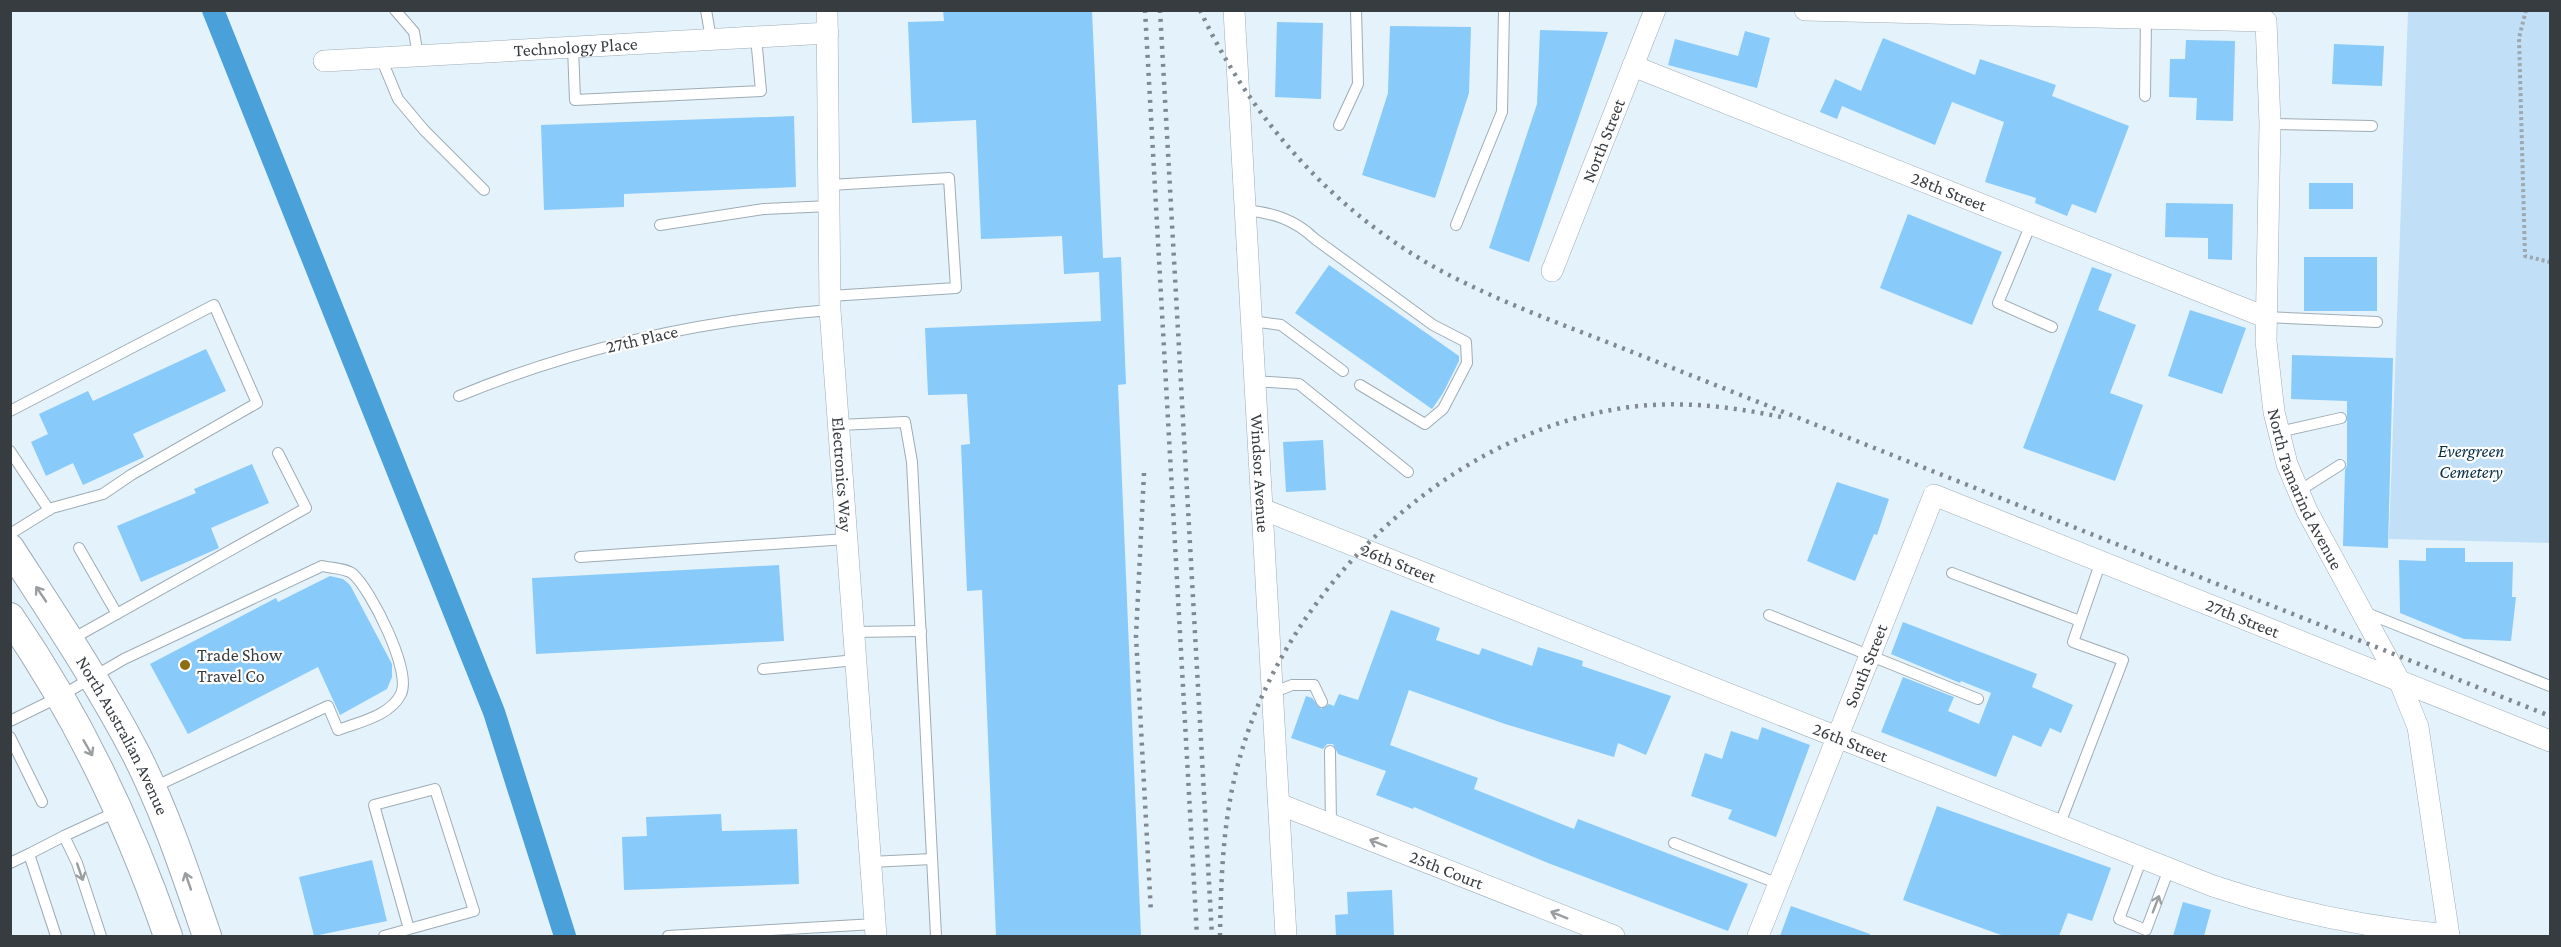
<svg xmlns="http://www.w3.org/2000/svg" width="2561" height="947" viewBox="0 0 2561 947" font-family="'Crimson Pro',serif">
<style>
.green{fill:#c1e0f7}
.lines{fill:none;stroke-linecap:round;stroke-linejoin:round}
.canal{stroke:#4aa0d9;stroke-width:22}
.building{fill:#88caf9}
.service-casing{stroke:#9eacb5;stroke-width:12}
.minor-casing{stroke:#9eacb5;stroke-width:22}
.secondary-casing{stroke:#9eacb5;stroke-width:30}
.path{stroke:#9ea8b0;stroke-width:4;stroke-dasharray:3 3;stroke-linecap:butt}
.service{stroke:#fff;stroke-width:10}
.minor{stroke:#fff;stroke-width:21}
.secondary{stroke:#fff;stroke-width:28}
.rail{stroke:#818990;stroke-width:4.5;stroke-dasharray:3 6;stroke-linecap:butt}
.oneway{stroke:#9b9ea0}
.poi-dot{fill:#8b6f11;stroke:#fff;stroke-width:2}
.labels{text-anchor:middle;stroke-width:4.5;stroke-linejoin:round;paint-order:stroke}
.street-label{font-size:18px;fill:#373c40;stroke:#fff}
.park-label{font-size:18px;font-style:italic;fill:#082f46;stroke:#fff}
.poi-label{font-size:18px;fill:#373c40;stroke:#fff;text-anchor:start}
</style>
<rect width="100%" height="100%" fill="#e4f2fc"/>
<path class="green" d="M2408,11H2550V543L2389,539Z"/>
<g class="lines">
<path class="canal" d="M213,10L494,712L565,936"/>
</g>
<g class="building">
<path d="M943,10H1092L1103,258L1121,257L1126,384L1118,385L1141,936H996L982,590L967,591L961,445L970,444L967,394L928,395L925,328L1101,321L1099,272L1064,274L1062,236L981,239L976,120L912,123L908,22L944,21Z"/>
<path d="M1277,22L1323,23L1321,99L1275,97Z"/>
<path d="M1390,26L1471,27L1469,93L1435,198L1362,175L1388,93Z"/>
<path d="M1540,30L1608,32L1529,262L1489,248L1537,104Z"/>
<path d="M1745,31L1770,38L1757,88L1668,65L1675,39L1738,56Z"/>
<path d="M1883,38L1975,75L1980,59L2056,85L2052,96L2129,126L2096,213L2072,204L2067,216L2035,203L2036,198L1985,182L2004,122L1952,102L1935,145L1842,106L1837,119L1820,112L1835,79L1861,91Z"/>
<path d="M2186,40L2235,41L2233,121L2196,120L2197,98L2169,97L2170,59H2185Z"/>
<path d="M2334,44L2384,46L2382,86L2332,84Z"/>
<path d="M794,116L796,187L624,194V207L544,210L541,125Z"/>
<rect x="2309" y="183" width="44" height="26"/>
<path d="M2166,203L2233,204L2232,260L2208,259V238L2165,237Z"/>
<path d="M1908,214L2002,252L1972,325L1880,288Z"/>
<rect x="2304" y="257" width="73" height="54"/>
<path d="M1329,265L1459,356V361L1443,393L1432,409L1295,313Z"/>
<path d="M2092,267L2112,274L2098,310L2136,325L2110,393L2143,405L2115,481L2023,448Z"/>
<path d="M2190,310L2246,328L2222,394L2168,376Z"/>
<path d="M206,349L226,391L133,434L144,457L83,485L73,463L46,476L31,442L48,434L39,414L88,391L93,401Z"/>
<path d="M2292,355L2393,358L2388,548L2343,546L2345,470L2347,465V401L2291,399Z"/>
<path d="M1323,440L1326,490L1286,492L1283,442Z"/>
<path d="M252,464L269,503L211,528L219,548L141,582L117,526L196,493L194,489Z"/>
<path d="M1837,482L1889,499L1877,535L1874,534L1855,581L1807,561Z"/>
<path d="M2426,548H2465V562H2513L2512,597H2516L2511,641L2464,639L2400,613L2399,560L2426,561Z"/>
<path d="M779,565L784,641L536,654L532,578Z"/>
<path d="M330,576L343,579L350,585L392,664V677L387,689L340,715L318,667L188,734L150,664L276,598L278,602Z"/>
<path d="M1391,610L1440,628L1436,640L1479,655L1482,648L1532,666L1538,647L1583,661L1582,666L1671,696L1646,755L1618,743L1614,757L1505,724L1409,690L1390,745L1478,778L1474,789L1574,829L1578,819L1748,884L1728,931L1548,863L1414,807L1413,809L1376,795L1386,771L1338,754L1333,744H1327L1323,749L1291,738L1306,696L1312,698L1321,709L1329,704L1334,706L1339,694L1358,700Z"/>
<path d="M1903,622L2037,674L2032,687L2073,705L2061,733L2050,728L2041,747L2013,735L1996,777L1881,732L1903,677L1954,697L1948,711L1979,724L1991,693L1961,681L1960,683L1891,654Z"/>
<path d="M1762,727L1810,745L1776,837L1728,819L1732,810L1691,796L1705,753L1722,759L1731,731L1758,740Z"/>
<path d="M1937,806L2111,868L2092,921L2068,913L2059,936H2004L1903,900Z"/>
<path d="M721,814L722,831L797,829L799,884L624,890L622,837L647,836L646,817Z"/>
<path d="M372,860L387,921L314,936L299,877Z"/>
<path d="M1392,890L1394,936H1336L1335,915L1348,914L1347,892Z"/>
<path d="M2183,902L2211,910L2204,936H2173Z"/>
<path d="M1791,906L1870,934V936H1780Z"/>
</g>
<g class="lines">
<g class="service-casing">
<g id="service">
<path d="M395,10L414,32L418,56"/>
<path d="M706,10L711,39"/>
<path d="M573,47L575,100L761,91L756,37"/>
<path d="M381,58L398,99L424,130L484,190"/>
<path d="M2145,96L2146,18"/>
<path d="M2270,124L2372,126"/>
<path d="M1339,125L1358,84L1356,10"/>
<path d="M830,185L949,178L956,288L830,296"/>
<path d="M1245,210C1273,213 1294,219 1315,239L1433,325L1466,342L1467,363L1443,409L1425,424L1360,385"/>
<path d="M2031,224L1998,303L2052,327"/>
<path d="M660,225L764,209L830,206"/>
<path d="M1456,225L1502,112L1504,10"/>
<path d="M2265,317L2377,322"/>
<path d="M1251,321L1281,325L1343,371"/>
<path d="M1255,381L1299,384L1408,472"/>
<path d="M459,396C578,347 703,320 830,310"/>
<path d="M10,411L214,305L257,403L131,475L103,494L52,508L10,534"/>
<path d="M839,425L905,422L912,462L936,936"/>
<path d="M2279,432L2341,418"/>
<path d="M10,451L49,510"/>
<path d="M2299,491L2340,465"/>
<path d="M79,548L117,614"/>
<path d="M580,557L847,539"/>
<path d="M1952,573L2080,621"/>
<path d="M2364,612L2550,686"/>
<path d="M1769,615L1978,699"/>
<path d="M854,632L921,631"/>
<path d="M72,639L306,508L278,453"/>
<path d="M763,669L856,660"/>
<path d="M1272,693L1292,685H1314L1322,702"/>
<path d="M10,721L59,697L124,659L322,566C330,568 346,568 353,574C371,590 412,671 401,694C390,716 359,722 338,730L328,706L154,787"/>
<path d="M10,737L42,802"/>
<path d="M1330,751L1331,825"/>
<path d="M2059,826L2123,660L2073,642L2101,561"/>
<path d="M1674,843L1779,884"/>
<path d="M29,854L64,836"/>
<path d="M2142,858L2119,919L2146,930L2169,869"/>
<path d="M870,862L932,859"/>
<path d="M10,863L29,854L56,936"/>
<path d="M101,936L77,863L64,836L116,812"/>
<path d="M384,936L474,911L435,789L374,805L409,929"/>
<path d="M668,936L875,924"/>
</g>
</g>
<g class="minor-casing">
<g id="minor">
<path id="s1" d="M827,10L830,310L876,936"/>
<path id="s2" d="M1234,10L1286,936"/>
<path id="s3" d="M1805,10L2266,21L2270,124L2266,341L2274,412L2287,464L2307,511L2399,680L2418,727L2449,936"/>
<path id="s4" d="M324,61L828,33"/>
<path id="s5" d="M1633,66L2265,317"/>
<path id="s6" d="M1552,271L1655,10"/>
<path id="s7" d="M1262,509L2213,886C2291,912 2367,928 2449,935"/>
<path id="s8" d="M1279,804L1614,936"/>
<path id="s9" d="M1758,936L1934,495L2550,741"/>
</g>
</g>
<g class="secondary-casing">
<g id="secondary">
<path id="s10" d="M10,548C54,616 99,683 136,754C166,813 186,875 207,936"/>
<path d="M10,617C78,716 129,823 168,936"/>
</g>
</g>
<path class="path" d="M2526,10L2519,38L2525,256L2550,262"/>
<use href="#service" class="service"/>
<use href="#minor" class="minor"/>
<use href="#secondary" class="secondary"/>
<g class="rail">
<path d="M1145,10L1197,936"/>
<path d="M1160,10L1212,936"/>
<path d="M1200,10C1255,128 1348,227 1465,283C1514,307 1566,326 1617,346L2550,716"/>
<path d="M1144,473L1136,636L1151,913"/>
<path d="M1220,936C1221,876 1223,815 1240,757C1287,588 1447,434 1623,408C1675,400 1729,406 1781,417"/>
</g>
</g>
<defs><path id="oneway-shaft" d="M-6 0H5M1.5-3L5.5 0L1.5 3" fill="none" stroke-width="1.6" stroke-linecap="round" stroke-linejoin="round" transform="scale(1.5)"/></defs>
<g class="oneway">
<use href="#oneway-shaft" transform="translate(41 594) rotate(-124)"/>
<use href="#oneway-shaft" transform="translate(88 748) rotate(60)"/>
<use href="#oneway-shaft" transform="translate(1378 843) rotate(-158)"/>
<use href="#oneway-shaft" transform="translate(80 872) rotate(71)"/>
<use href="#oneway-shaft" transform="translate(188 881) rotate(-109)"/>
<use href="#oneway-shaft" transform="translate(2156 904) rotate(-69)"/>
<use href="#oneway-shaft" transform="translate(1559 915) rotate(-158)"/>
</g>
<circle class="poi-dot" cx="185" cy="665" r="6"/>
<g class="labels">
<g class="street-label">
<text dy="6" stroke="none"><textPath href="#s4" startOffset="252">Technology Place</textPath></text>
<text dy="6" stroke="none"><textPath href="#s6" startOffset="140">North Street</textPath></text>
<text dy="6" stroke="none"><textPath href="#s5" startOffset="340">28th Street</textPath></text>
<text transform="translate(642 339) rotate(-13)" y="6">27th Place</text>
<text dy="6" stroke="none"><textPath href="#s1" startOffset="465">Electronics Way</textPath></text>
<text dy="6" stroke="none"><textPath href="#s2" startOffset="464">Windsor Avenue</textPath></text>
<text dy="6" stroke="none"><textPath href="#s3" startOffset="936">North Tamarind Avenue</textPath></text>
<text dy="6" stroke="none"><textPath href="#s7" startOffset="147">26th Street</textPath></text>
<text dy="6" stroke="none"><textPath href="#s9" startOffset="807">27th Street</textPath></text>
<text dy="6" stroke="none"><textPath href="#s9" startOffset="291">South Street</textPath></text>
<text dy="6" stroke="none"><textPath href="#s10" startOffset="219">North Australian Avenue</textPath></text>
<text dy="6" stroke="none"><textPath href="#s7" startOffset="633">26th Street</textPath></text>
<text dy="6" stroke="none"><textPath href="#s8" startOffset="180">25th Court</textPath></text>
</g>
<g class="park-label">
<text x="2471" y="457">Evergreen<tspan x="2471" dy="21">Cemetery</tspan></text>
</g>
<g class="poi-label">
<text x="197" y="661">Trade Show<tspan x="197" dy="21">Travel Co</tspan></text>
</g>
</g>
<rect width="2561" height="947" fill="none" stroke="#373c40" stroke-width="24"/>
</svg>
